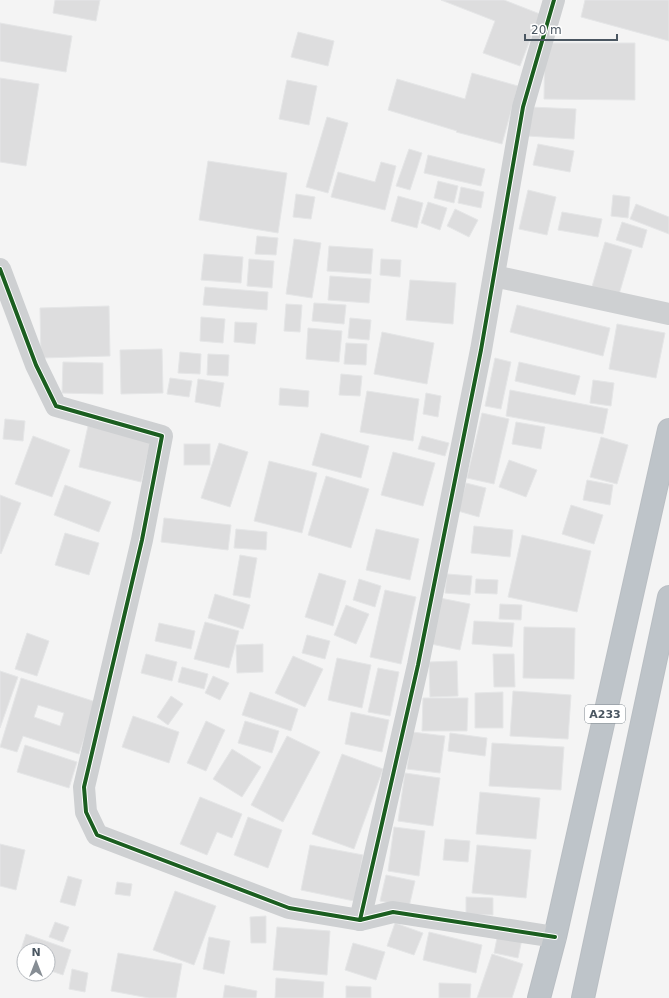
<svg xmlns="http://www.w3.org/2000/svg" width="669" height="998" viewBox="0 0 669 998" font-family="'DejaVu Sans',sans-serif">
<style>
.building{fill:#ddddde;stroke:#e5e6e7;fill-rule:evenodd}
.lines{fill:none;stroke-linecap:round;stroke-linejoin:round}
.highway-casing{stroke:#b9bec3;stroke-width:24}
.minor{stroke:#ced0d2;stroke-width:22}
.highway{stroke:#bec4c9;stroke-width:22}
.cycleway-casing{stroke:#fff;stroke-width:6}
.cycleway{stroke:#1b5e20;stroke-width:4}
.labels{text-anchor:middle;stroke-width:3;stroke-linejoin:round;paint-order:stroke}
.shield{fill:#fff;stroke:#808990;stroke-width:1}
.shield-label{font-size:11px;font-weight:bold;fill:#4a5661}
</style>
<rect width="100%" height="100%" fill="#f4f4f4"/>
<g class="building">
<path d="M55,0H100L96,21L53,13Z"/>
<path d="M441,0H504L540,14L520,66L483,53L495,21Z"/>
<path d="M585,0H669V41L581,17Z"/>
<path d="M0,23L72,36L66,72L0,61Z"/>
<path d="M298,32L334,41L328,66L291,57Z"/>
<path d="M545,43H635V100L544,99Z"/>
<path d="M472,73L518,86L502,144L456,132L457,131L388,110L397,79L465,99Z"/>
<path d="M0,78L39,84L26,166L0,162Z"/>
<path d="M287,80L317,86L309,125L279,119Z"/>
<path d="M529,107L576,109L574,139L528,136Z"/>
<path d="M327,117L348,123L328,193L306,187Z"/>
<path d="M538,144L574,151L570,172L533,165Z"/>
<path d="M409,149L422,153L410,190L396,186Z"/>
<path d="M428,155L485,169L481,186L424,173Z"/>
<path d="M208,161L287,173L278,233L199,220Z"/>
<path d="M381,162L396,166L385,210L331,197L338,172L375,182Z"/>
<path d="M438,181L458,186L454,203L434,198Z"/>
<path d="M461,187L484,192L481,208L458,203Z"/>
<path d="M528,190L556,197L547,235L519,229Z"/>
<path d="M296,194L315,197L311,219L293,217Z"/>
<path d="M613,195L630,197L628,218L611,216Z"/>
<path d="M398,196L423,203L417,228L391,221Z"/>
<path d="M428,202L447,208L440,230L421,223Z"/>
<path d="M636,204L669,217V234L630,219Z"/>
<path d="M455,209L478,220L469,237L447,226Z"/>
<path d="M562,212L602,219L598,237L558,230Z"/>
<path d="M622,222L647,230L642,248L616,240Z"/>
<path d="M257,236L278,238L276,255L255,254Z"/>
<path d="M294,239L321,243L312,298L286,294Z"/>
<path d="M605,242L632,250L618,298L591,290Z"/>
<path d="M329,246L373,249L371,274L327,271Z"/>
<path d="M204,254L243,257L241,283L201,280Z"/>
<path d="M249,259L274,261L272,288L247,286Z"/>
<path d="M381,259L401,260L400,277L380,275Z"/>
<path d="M330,276L371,279L369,303L328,300Z"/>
<path d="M410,280L456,283L453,324L406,320Z"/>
<path d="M205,287L268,292L267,310L203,305Z"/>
<path d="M314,303L346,305L344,324L312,321Z"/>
<path d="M286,304L302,305L300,332L284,331Z"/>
<path d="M517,305L610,328L603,356L510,332Z"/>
<path d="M109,306L110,356L41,358L40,308Z"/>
<path d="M201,317L225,319L223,343L200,341Z"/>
<path d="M350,318L371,320L369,340L348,338Z"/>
<path d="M235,322L257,323L255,344L234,342Z"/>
<path d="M617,324L665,333L656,378L609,369Z"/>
<path d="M308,328L342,331L339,362L306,359Z"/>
<path d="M382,332L434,343L427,384L374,374Z"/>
<path d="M346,343L367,344L366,365L344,364Z"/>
<path d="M162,349L163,393L121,394L120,350Z"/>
<path d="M180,352L201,354L200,374L178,373Z"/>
<path d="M208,354L229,355L228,376L207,375Z"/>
<path d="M495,358L511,362L501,409L485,406Z"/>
<path d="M63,362L103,363V394L62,393Z"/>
<path d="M519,362L580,376L575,395L515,381Z"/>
<path d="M341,374L362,376L360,396L339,395Z"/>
<path d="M170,378L192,381L189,397L167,394Z"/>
<path d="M198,379L224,383L220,407L195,402Z"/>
<path d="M593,380L614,383L611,406L590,403Z"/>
<path d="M280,388L309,391L308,407L279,405Z"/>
<path d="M510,390L608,409L603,434L506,416Z"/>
<path d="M367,391L419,399L413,441L360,432Z"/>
<path d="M426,393L441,396L438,417L423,414Z"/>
<path d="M482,413L509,419L494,484L467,478Z"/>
<path d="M5,419L25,421L23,441L3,439Z"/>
<path d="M516,422L545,427L541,449L512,444Z"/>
<path d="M88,426L151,441L141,482L79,467Z"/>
<path d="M321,433L369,446L361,478L312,465Z"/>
<path d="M33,436L70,450L52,497L15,484Z"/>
<path d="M422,436L449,443L445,456L418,449Z"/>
<path d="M601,437L628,445L617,484L590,477Z"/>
<path d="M219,443L248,452L230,507L201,498Z"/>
<rect x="184" y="444" width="26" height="21"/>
<path d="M393,452L435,463L423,506L381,495Z"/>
<path d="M509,460L537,470L526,497L499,487Z"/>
<path d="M269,461L317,473L302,533L254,521Z"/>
<path d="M326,476L369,489L351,548L308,535Z"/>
<path d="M587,480L613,485L610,505L583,500Z"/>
<path d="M466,483L486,488L479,517L458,511Z"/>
<path d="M65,485L111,502L99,532L54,515Z"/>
<path d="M0,495L21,503L1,554L0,553Z"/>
<path d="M571,505L603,515L594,544L562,534Z"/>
<path d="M164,518L231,525L228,550L161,542Z"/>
<path d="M474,526L513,530L510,557L471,553Z"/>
<path d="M236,529L267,532L266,550L234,548Z"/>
<path d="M376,529L419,539L410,580L366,570Z"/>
<path d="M65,533L99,543L89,575L55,565Z"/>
<path d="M522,535L591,551L577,612L508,597Z"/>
<path d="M240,555L257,558L250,598L233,595Z"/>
<path d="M319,573L346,581L333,626L305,617Z"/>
<path d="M447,574L472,576L470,595L445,593Z"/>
<path d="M359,579L381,586L375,607L353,600Z"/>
<path d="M476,579L498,580L497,594L475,593Z"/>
<path d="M385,590L416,597L401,664L370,657Z"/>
<path d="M215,594L250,605L243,629L208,618Z"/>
<path d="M440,598L470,604L460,650L431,644Z"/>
<path d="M500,604L522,605L521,620L499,619Z"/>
<path d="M346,605L369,614L356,644L334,635Z"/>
<path d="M474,621L514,623L512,647L472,644Z"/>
<path d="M205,622L239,631L229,668L194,659Z"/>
<path d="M159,623L195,631L191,649L155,641Z"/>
<path d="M524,627L575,628L574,679L523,678Z"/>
<path d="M27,633L49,641L37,676L15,669Z"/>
<path d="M307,635L330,641L325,659L302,653Z"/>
<path d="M263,644V672L237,673L236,645Z"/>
<path d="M146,654L177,662L172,681L141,673Z"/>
<path d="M493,654H514L515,687H494Z"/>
<path d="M293,656L323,669L305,707L275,693Z"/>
<path d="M337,658L371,665L362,708L328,700Z"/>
<path d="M457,661L458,696L430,697L429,662Z"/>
<path d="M182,667L208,674L204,689L178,682Z"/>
<path d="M378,668L399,672L390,716L368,712Z"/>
<path d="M0,671L18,677L0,728Z"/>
<path d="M213,676L229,683L220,700L205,693Z"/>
<path d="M21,678L96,702L79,754L23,736L17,752L0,747ZM38,705L64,713L60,726L34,717Z"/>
<path d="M513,691L571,695L568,739L510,736Z"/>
<path d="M250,692L298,709L291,731L242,715Z"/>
<path d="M503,692V728H475V693Z"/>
<path d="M171,696L183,704L168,725L157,717Z"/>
<path d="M423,698H468L467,731H422Z"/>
<path d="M351,712L389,720L382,752L345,744Z"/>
<path d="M133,716L179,732L169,763L122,747Z"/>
<path d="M206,721L225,730L206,771L187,763Z"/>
<path d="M245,721L279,731L272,753L238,743Z"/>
<path d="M412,732L445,736L440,773L407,769Z"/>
<path d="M450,733L487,738L485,756L448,751Z"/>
<path d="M287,736L320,752L283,822L251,805Z"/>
<path d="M492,743L564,747L561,790L489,786Z"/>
<path d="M25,745L77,762L69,788L17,772Z"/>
<path d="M232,749L261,767L242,797L213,779Z"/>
<path d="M342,754L383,769L354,849L312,834Z"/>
<path d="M405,773L440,778L433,826L398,821Z"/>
<path d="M480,792L540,798L536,839L476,834Z"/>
<path d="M200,797L242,814L232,838L217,832L207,855L180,844Z"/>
<path d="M248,817L282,830L268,868L234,855Z"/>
<path d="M394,827L425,831L419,876L388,871Z"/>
<path d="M445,839L470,841L468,862L443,860Z"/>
<path d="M0,844L25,850L16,890L0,886Z"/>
<path d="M310,845L363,855L354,901L301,890Z"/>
<path d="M477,845L531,850L526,898L472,893Z"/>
<path d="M386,875L415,881L409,907L380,901Z"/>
<path d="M68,876L82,880L75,906L60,902Z"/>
<path d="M117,882L132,884L130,896L115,894Z"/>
<path d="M175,891L216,906L194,965L153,950Z"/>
<path d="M466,897L493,898V915L466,914Z"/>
<path d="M266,916V943H251L250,917Z"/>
<path d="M55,922L69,927L63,942L49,937Z"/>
<path d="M395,923L423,933L414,955L387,946Z"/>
<path d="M277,927L330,931L327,975L273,970Z"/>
<path d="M429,932L482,945L476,973L423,960Z"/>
<path d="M498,933L522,939L518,958L494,953Z"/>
<path d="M26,934L71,950L63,975L48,970V950H24V962L18,959Z"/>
<path d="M209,937L230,941L224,974L203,969Z"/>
<path d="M353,943L385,952L376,980L345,970Z"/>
<path d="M118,953L182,964L176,998H149L111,991Z"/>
<path d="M492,954L523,964L512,998H477Z"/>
<path d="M72,969L88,973L85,992L69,989Z"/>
<path d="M276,978L324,982L323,998H275Z"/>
<path d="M439,983L471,984L470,998H439Z"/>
<path d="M225,985L257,991L256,998H223Z"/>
<path d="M346,986L371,987V998H346Z"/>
</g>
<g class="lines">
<g class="highway-casing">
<g id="highway">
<path d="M539,998L555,937L669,430"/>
<path d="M583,998L669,597"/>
</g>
</g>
<g class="minor">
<path d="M0,269L36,365L56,406L162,436L142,540L84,787L86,812L97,835L289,908L360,920L393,912L555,937"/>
<path d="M494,276L669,314"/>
<path d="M360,920L418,665L481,350L523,107L554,0"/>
</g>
<use href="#highway" class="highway"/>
<g class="cycleway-casing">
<g id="cycleway">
<path d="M0,269L36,365L56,406L162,436L142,540L84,787L86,812L97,835L289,908L360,920L393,912L555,937"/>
<path d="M360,920L418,665L481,350L523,107L554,0"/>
</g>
</g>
<use href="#cycleway" class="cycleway"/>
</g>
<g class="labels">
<rect class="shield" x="585" y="705" width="40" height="18" rx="3"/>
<g class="shield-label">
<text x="605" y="718">A233</text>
</g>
</g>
<g transform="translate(36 962)"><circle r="19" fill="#ffffff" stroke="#b7bbc0"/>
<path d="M0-3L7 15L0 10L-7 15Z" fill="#868d94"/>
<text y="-6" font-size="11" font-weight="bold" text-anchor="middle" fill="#4a5661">N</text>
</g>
<path d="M525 34v6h92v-6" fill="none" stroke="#4a5661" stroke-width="2"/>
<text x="531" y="34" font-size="12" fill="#4a5661" stroke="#ffffff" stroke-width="3" paint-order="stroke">20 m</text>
</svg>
